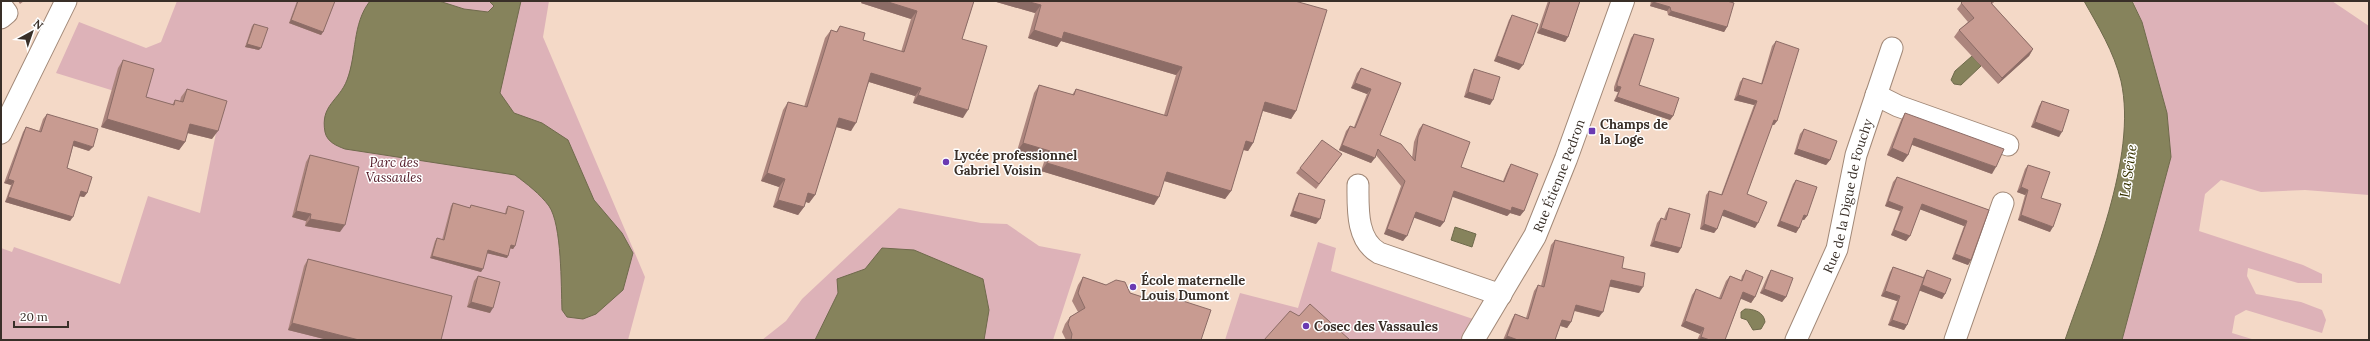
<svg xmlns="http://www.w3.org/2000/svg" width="2370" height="341" viewBox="0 0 2370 341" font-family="Lora,serif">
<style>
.green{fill:#ddb2b8}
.water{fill:#86835c;stroke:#6f6a4c}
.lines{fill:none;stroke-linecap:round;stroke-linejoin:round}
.minor-casing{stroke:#a18877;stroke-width:23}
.tertiary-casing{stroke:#a18877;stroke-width:24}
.minor{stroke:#fff;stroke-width:21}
.tertiary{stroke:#fff;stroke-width:22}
.wall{fill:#ac857d}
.shaded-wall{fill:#8c6c66}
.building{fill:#c89b91;stroke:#8c6c66}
.poi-dot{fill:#6a3ab2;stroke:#fff;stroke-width:1.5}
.labels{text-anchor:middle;stroke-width:3;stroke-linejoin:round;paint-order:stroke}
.poi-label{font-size:13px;font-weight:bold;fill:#392f28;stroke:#fff;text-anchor:start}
.park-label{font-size:13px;font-style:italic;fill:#521927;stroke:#fff}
.street-label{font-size:13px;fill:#392f28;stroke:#fff}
.water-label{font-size:14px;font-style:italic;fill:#373300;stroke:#fff}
</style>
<rect width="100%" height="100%" fill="#f4d9c7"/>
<g class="green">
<path d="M177,1H549L543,37L645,277L628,340H1V248L12,252L14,247L120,284L148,196L200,213L218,123L56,73L79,22L146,48L161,42Z"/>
<path d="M2133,1H2332L2369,26V195L2305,190L2261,192L2221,180L2205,194L2199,231L2303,265L2322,274V283H2298L2248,268L2247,276L2256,294L2301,302L2322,310L2326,320L2322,333L2246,310L2235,316L2232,333L2255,340H2122L2171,157L2167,113L2142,22Z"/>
<path d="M899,208L981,223L1007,224L1039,246L1081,254L1053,340H762L786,321L802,299Z"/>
<path d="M1318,242L1336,248L1331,271L1476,320L1464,340H1225L1240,293L1298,308Z"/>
</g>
<g class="water">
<path d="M370,1H439L464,9L488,12L494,6L489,1H521L500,93L514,113L542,123L568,140L594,200L622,233L633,253L623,290L596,314L583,319L567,317L562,310C561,286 562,225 549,206C540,194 527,184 515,175L345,149C337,146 327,142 325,132C320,105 339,101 347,80C357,54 352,24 370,1Z"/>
<path d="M2084,1H2132L2142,22L2167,113L2171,157L2122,340H2065C2090,267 2138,157 2121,81C2114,52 2098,26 2084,1Z"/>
<path d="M1972,56L1981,66L1961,85L1954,84L1951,80L1955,71Z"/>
<path d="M1455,227L1476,234L1472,247L1451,240Z"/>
<path d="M882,248L914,250L983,279L989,310L984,340H815L838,293L837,279L865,269Z"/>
<path d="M1745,309C1754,309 1764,312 1765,322L1761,329L1753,330L1747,320L1741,318V312Z"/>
</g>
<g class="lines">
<g class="minor-casing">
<g id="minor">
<path d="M1,5L7,13L1,18"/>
<path d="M1876,95L1898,106L2008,145"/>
<path d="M1,133L66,1"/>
<path d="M1358,185C1358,208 1356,240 1379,253L1501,295"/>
<path id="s1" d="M1796,340L1837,249L1856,155L1892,48"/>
<path d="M1955,340L2003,203"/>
</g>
</g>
<g class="tertiary-casing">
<g id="tertiary">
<path id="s2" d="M1473,340L1535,236L1566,159L1623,1"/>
</g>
</g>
<use href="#minor" class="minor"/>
<use href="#tertiary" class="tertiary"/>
</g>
<g class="wall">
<path d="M18,1H24L20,4Z"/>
<path d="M297,1H335L323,32L321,35L289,23Z"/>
<path d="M862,1H974L962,39L963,118L913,103L915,96L869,82L851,131L836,127L815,195L809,203L806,202L804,207L798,215L773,207L779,187L761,181L783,110L788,102L804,107L825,38L831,30L836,32L840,26L863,40L901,52L911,19L861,3Z"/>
<path d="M993,1H1295L1296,111L1291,119L1263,111L1253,143L1248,151L1243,150L1231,191L1225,199L1164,181L1154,205L1041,171L1045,159L1017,151L1034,93L1039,85L1072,95L1076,89L1164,115L1176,75L1061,41L1057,47L1028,38L1035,13Z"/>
<path d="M1548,1H1580L1568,37L1565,42L1537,33Z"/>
<path d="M1651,1H1727V27L1724,32L1668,15L1667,11L1650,6Z"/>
<path d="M1963,1H1995L1992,4L2033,49L2029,56L1998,84L1954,37L1959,30L1968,22L1957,9Z"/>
<path d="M1512,15L1519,70L1494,61L1509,20Z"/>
<path d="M254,24L259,50L245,47L252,26Z"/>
<path d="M1634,34L1639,85L1673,116L1670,120L1614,101L1618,92L1614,91V87L1631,38Z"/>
<path d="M1776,41L1777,121L1774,125H1772L1747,194L1755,228L1722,215L1717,229L1714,233L1700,229L1706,195L1709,191L1721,195L1754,105L1734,100L1740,82L1743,78L1761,84L1772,46Z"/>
<path d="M123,60L146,97L172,105L175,100L180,101L181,97L187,89L212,139L187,133L185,142L179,150L101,127L118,68Z"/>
<path d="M1361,68L1401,83L1380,135L1412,158L1414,142L1419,129L1423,124L1461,167L1503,181L1508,169L1511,164L1524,211L1520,216L1510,213L1507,216L1452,196L1444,222L1440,227L1414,217L1403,241L1384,234L1401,186L1376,155L1371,163L1339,150L1346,131L1350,126L1354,127L1367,94L1351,88L1357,73Z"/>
<path d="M1474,69L1490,105L1464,97L1471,74Z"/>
<path d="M2042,101L2059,137L2031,127L2039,106Z"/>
<path d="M1905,113L1992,174L1912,145L1908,155L1903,162L1887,155L1901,120Z"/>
<path d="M47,114L89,151L73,146L67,168L87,193L84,197L80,196L70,221L5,202L11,185L4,183L23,132L26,127L39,131L43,119Z"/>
<path d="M1804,129L1830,160L1826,165L1794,154L1800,134Z"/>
<path d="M1342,154L1316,189L1296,173L1300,168Z"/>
<path d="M310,155L340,232L305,226L306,221L292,217L306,162Z"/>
<path d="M2028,165L2041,198L2050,232L2018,220L2025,195L2017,192L2025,169Z"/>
<path d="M1897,177L1989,210L1971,260L1968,265L1952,259L1964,226L1920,209L1910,236L1906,241L1891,235L1900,211L1885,206L1893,182Z"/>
<path d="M1796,180L1807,216L1804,220L1802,219L1799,228L1796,233L1777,226L1793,184Z"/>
<path d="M1299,193L1316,224L1290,216L1296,198Z"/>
<path d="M453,203L470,208L471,205L505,214L506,209L508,206L515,246L513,249L510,248L507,258L487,253L481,272L430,258L435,241L437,238L442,240L451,206Z"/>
<path d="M1669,208L1681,248L1678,253L1650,246L1657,223L1661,218L1664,219L1666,213Z"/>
<path d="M1555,240L1622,268L1639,293L1609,286L1599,317L1574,311L1571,322L1567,328L1560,326L1555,340H1503L1512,319L1515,314L1526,318L1534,291L1538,285L1541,286L1551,245Z"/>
<path d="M308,259L441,340H328L288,330L304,266Z"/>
<path d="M1893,267L1923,277L1927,270L1945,294L1942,299L1919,290L1907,325L1904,330L1888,325L1897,301L1881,296L1890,272Z"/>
<path d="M1746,270L1755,297L1751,303L1741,298L1725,340H1697L1700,334L1681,326L1692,295L1696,289L1719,298L1726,281L1730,276L1741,280L1742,276Z"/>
<path d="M1771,270L1786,297L1782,302L1760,293L1768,275Z"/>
<path d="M478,276L490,313L467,307L474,281Z"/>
<path d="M1083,277L1150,300L1155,292L1201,340H1066L1062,332L1065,324L1070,317L1078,312L1072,301L1078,285Z"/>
</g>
<g class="shaded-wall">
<path d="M863,1H885L917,11L911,19L861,3Z"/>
<path d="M993,1H1026L1041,5L1035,13Z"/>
<path d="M1653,2L1670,7L1667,11L1650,6Z"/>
<path d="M1671,11L1727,27L1724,32L1668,15Z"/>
<path d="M291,20L323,32L321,35L289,23Z"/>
<path d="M1541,28L1568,37L1565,42L1537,33Z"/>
<path d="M1034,30L1064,32L1182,67L1176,75L1061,41L1057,47L1028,38Z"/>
<path d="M247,44L261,48L259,50L245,47Z"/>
<path d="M2033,49L2029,56L1998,84L2002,78Z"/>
<path d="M1497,56L1523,65L1519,70L1494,61Z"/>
<path d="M871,73L921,88L915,96L866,81Z"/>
<path d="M1355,83L1371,89L1367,94L1351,88Z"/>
<path d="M1617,86L1621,87L1618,92L1614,91Z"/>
<path d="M1468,92L1493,100L1490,105L1464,97Z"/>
<path d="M918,95L968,110L963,118L913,103Z"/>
<path d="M1738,95L1757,101L1754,105L1734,100Z"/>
<path d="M1617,97L1673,116L1670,120L1614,101Z"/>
<path d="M1265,102L1296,111L1291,119L1260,110Z"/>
<path d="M839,118L856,123L851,131L833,126Z"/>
<path d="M107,119L185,142L179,150L101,127Z"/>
<path d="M1774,120L1777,121L1774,125L1771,124Z"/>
<path d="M2035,122L2062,132L2059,137L2031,127Z"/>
<path d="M190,124L218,131L212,139L184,132Z"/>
<path d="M1914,138L1996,167L1992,174L1910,144Z"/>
<path d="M74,141L93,147L89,151L71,145Z"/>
<path d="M1246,141L1253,143L1248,151L1240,149Z"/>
<path d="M1023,143L1050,151L1045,159L1017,151Z"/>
<path d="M1342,145L1375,158L1371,163L1339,150Z"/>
<path d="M1892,148L1908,155L1903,162L1887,155Z"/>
<path d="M1797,149L1830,160L1826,165L1794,154Z"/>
<path d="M1047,163L1159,197L1154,205L1041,171Z"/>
<path d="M1167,172L1231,191L1225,199L1161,180Z"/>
<path d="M767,173L785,179L779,187L761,181Z"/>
<path d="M8,179L14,181L11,185L4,183Z"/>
<path d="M2021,187L2028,190L2025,195L2017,192Z"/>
<path d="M81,191L87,193L84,197L78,196Z"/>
<path d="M1454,191L1512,207L1524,211L1520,216L1510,213L1507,216L1450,196Z"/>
<path d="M808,193L815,195L809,203L803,201Z"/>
<path d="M8,197L73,217L70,221L5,202Z"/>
<path d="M778,200L804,207L798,215L773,207Z"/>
<path d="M1888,201L1903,207L1900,211L1885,206Z"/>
<path d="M1922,204L1967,221L1964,226L1919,209Z"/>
<path d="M1724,210L1758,223L1755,228L1720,215Z"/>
<path d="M296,211L311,214L306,221L292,217Z"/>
<path d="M1293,211L1320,219L1316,224L1290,216Z"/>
<path d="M1416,212L1444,222L1440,227L1412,217Z"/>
<path d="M1804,215L1807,216L1804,220L1801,219Z"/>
<path d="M2021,215L2053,227L2050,232L2018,220Z"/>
<path d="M310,219L345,225L340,232L305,226Z"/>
<path d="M1780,221L1799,228L1796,233L1777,226Z"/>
<path d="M1704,224L1717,229L1714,233L1700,229Z"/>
<path d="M1387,229L1407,236L1403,241L1384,234Z"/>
<path d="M1894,230L1910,236L1906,241L1891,235Z"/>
<path d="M1654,241L1681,248L1678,253L1650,246Z"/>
<path d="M511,245L515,246L513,249L509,248Z"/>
<path d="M488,250L508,256L507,258L486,253Z"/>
<path d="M1955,254L1971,260L1968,265L1952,259Z"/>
<path d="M432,256L483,269L481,272L430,258Z"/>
<path d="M1611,280L1643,287L1639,293L1607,286Z"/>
<path d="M1922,285L1945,294L1942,299L1918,290Z"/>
<path d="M1764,289L1786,297L1782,302L1760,293Z"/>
<path d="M1885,291L1900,296L1897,301L1881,296Z"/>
<path d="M1743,292L1755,297L1751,303L1739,298Z"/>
<path d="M471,302L493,308L490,313L467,307Z"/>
<path d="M1576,305L1603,312L1599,317L1572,310Z"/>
<path d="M1562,320L1571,322L1567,328L1558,325Z"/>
<path d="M1892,320L1907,325L1904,330L1888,325Z"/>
<path d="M1685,321L1704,328L1700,334L1681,326Z"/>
<path d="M292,323L359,340H328L288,330Z"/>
<path d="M1507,336L1518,340H1504Z"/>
<path d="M1701,337L1710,340H1698Z"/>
</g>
<g class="building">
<path d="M298,1H335L323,32L291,20Z"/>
<path d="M885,1H974L962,39L987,46L968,110L918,95L921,88L871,73L856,123L839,118L815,195L808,193L804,207L778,200L785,179L767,173L788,102L807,107L831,30L837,32L840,26L865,33L863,40L904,52L917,11Z"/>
<path d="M1026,1H1295L1327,10L1296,111L1265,102L1253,143L1246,141L1231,191L1167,172L1159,197L1047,163L1050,151L1023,143L1039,85L1074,95L1076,89L1167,116L1182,67L1064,32L1062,39L1034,30L1041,5Z"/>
<path d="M1550,1H1580L1568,37L1541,28Z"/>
<path d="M1653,1H1727L1734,3L1727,27L1671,11L1670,7L1653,2Z"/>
<path d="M1963,1H1993L1991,3L2033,49L2002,78L1959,30L1974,18L1961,3Z"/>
<path d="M1512,15L1538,24L1523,65L1497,56Z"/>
<path d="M254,24L268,28L261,48L247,44Z"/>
<path d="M1634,34L1654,39L1639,85L1679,98L1673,116L1617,97L1621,87L1617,86V83Z"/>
<path d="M1776,41L1799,49L1777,121L1774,120L1747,194L1767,202L1758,223L1724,210L1717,229L1704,224L1709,191L1722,195L1757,101L1738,95L1743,78L1762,84Z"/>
<path d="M123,60L154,69L146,97L174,105L175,100L183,102L187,89L227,101L218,131L190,124L185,142L107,119Z"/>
<path d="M1361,68L1401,83L1380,135L1401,144L1415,161L1418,137L1423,124L1470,142L1461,167L1504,182L1511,164L1538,174L1524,211L1512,207L1511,211L1454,191L1444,222L1416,212L1407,236L1387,229L1405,181L1378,149L1375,158L1342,145L1350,126L1355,128L1371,89L1355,83Z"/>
<path d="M1474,69L1500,77L1493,100L1468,92Z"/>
<path d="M2042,101L2069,110L2062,132L2035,122Z"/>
<path d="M1905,113L2004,149L1996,167L1914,138L1908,155L1892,148Z"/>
<path d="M47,114L98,129L93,147L74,141L67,168L92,177L87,193L81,191L73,217L8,197L14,181L8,179L26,127L41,132Z"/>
<path d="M1804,129L1837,141L1830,160L1797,149Z"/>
<path d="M1322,140L1342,154L1319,184L1300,168Z"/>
<path d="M310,155L359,167L345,225L310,219L311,214L296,211Z"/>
<path d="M2028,165L2050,172L2041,198L2061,204L2053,227L2021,215L2028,190L2021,187Z"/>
<path d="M1897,177L1989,210L1971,260L1955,254L1967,221L1922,204L1910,236L1894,230L1903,207L1888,201Z"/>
<path d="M1796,180L1817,187L1807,216L1804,215L1799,228L1780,221Z"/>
<path d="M1299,193L1325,200L1320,219L1293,211Z"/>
<path d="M453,203L470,208L471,205L506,214L508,206L524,211L515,246L511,245L508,256L488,250L483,269L432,256L437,238L444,240Z"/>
<path d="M1669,208L1690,214L1681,248L1654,241L1661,218L1666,220Z"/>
<path d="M1555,240L1624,257L1622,268L1645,273L1643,287L1611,280L1603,312L1576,305L1571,322L1562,320L1555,340H1518L1507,336L1515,314L1528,319L1538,285L1544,287Z"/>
<path d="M308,259L452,296L441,340H359L292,323Z"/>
<path d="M1893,267L1924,278L1907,325L1892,320L1900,296L1885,291Z"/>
<path d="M1746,270L1763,277L1755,297L1743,292L1725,340H1710L1701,337L1704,328L1685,321L1696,289L1721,299L1730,276L1742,281Z"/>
<path d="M1771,270L1793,278L1786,297L1764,289Z"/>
<path d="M1927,270L1951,279L1945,294L1922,285Z"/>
<path d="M478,276L500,282L493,308L471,302Z"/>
<path d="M1083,277L1106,285L1116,280L1125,282L1130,293L1152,300L1155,292L1211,310L1201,340H1071L1072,334L1068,324L1070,317L1085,308L1078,293Z"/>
<path d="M1310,304L1350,340H1264L1290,311L1299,316Z"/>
</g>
<g class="poi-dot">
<rect x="1588" y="127" width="8" height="8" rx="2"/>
<circle cx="946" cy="162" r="4"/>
<circle cx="1133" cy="287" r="4"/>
<circle cx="1306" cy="326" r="4"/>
</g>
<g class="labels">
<g class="poi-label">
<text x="1600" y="129">Champs de<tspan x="1600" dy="15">la Loge</tspan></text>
<text x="954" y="160">Lycée professionnel<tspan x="954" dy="15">Gabriel Voisin</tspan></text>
<text x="1141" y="285">École maternelle<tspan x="1141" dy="15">Louis Dumont</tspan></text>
<text x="1314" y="331">Cosec des Vassaules</text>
</g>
<g class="park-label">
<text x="394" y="167">Parc des<tspan x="394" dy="15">Vassaules</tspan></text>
</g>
<g class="street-label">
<text dy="5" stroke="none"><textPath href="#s2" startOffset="186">Rue Étienne Pedron</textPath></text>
<text dy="5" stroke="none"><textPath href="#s1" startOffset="154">Rue de la Digue de Fouchy</textPath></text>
</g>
<g class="water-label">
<text transform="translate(2128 171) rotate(-82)" y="5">La Seine</text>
</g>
</g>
<rect width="2370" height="341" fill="none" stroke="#392f28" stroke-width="4"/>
<g transform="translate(32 32) rotate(40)" stroke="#ffffff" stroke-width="3" paint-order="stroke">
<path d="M0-3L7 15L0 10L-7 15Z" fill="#392f28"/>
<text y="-6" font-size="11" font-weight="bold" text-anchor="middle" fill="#392f28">N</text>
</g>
<path d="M14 321v6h54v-6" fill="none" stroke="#392f28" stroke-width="2"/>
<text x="20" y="321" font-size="12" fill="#392f28" stroke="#ffffff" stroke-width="3" paint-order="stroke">20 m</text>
</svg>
